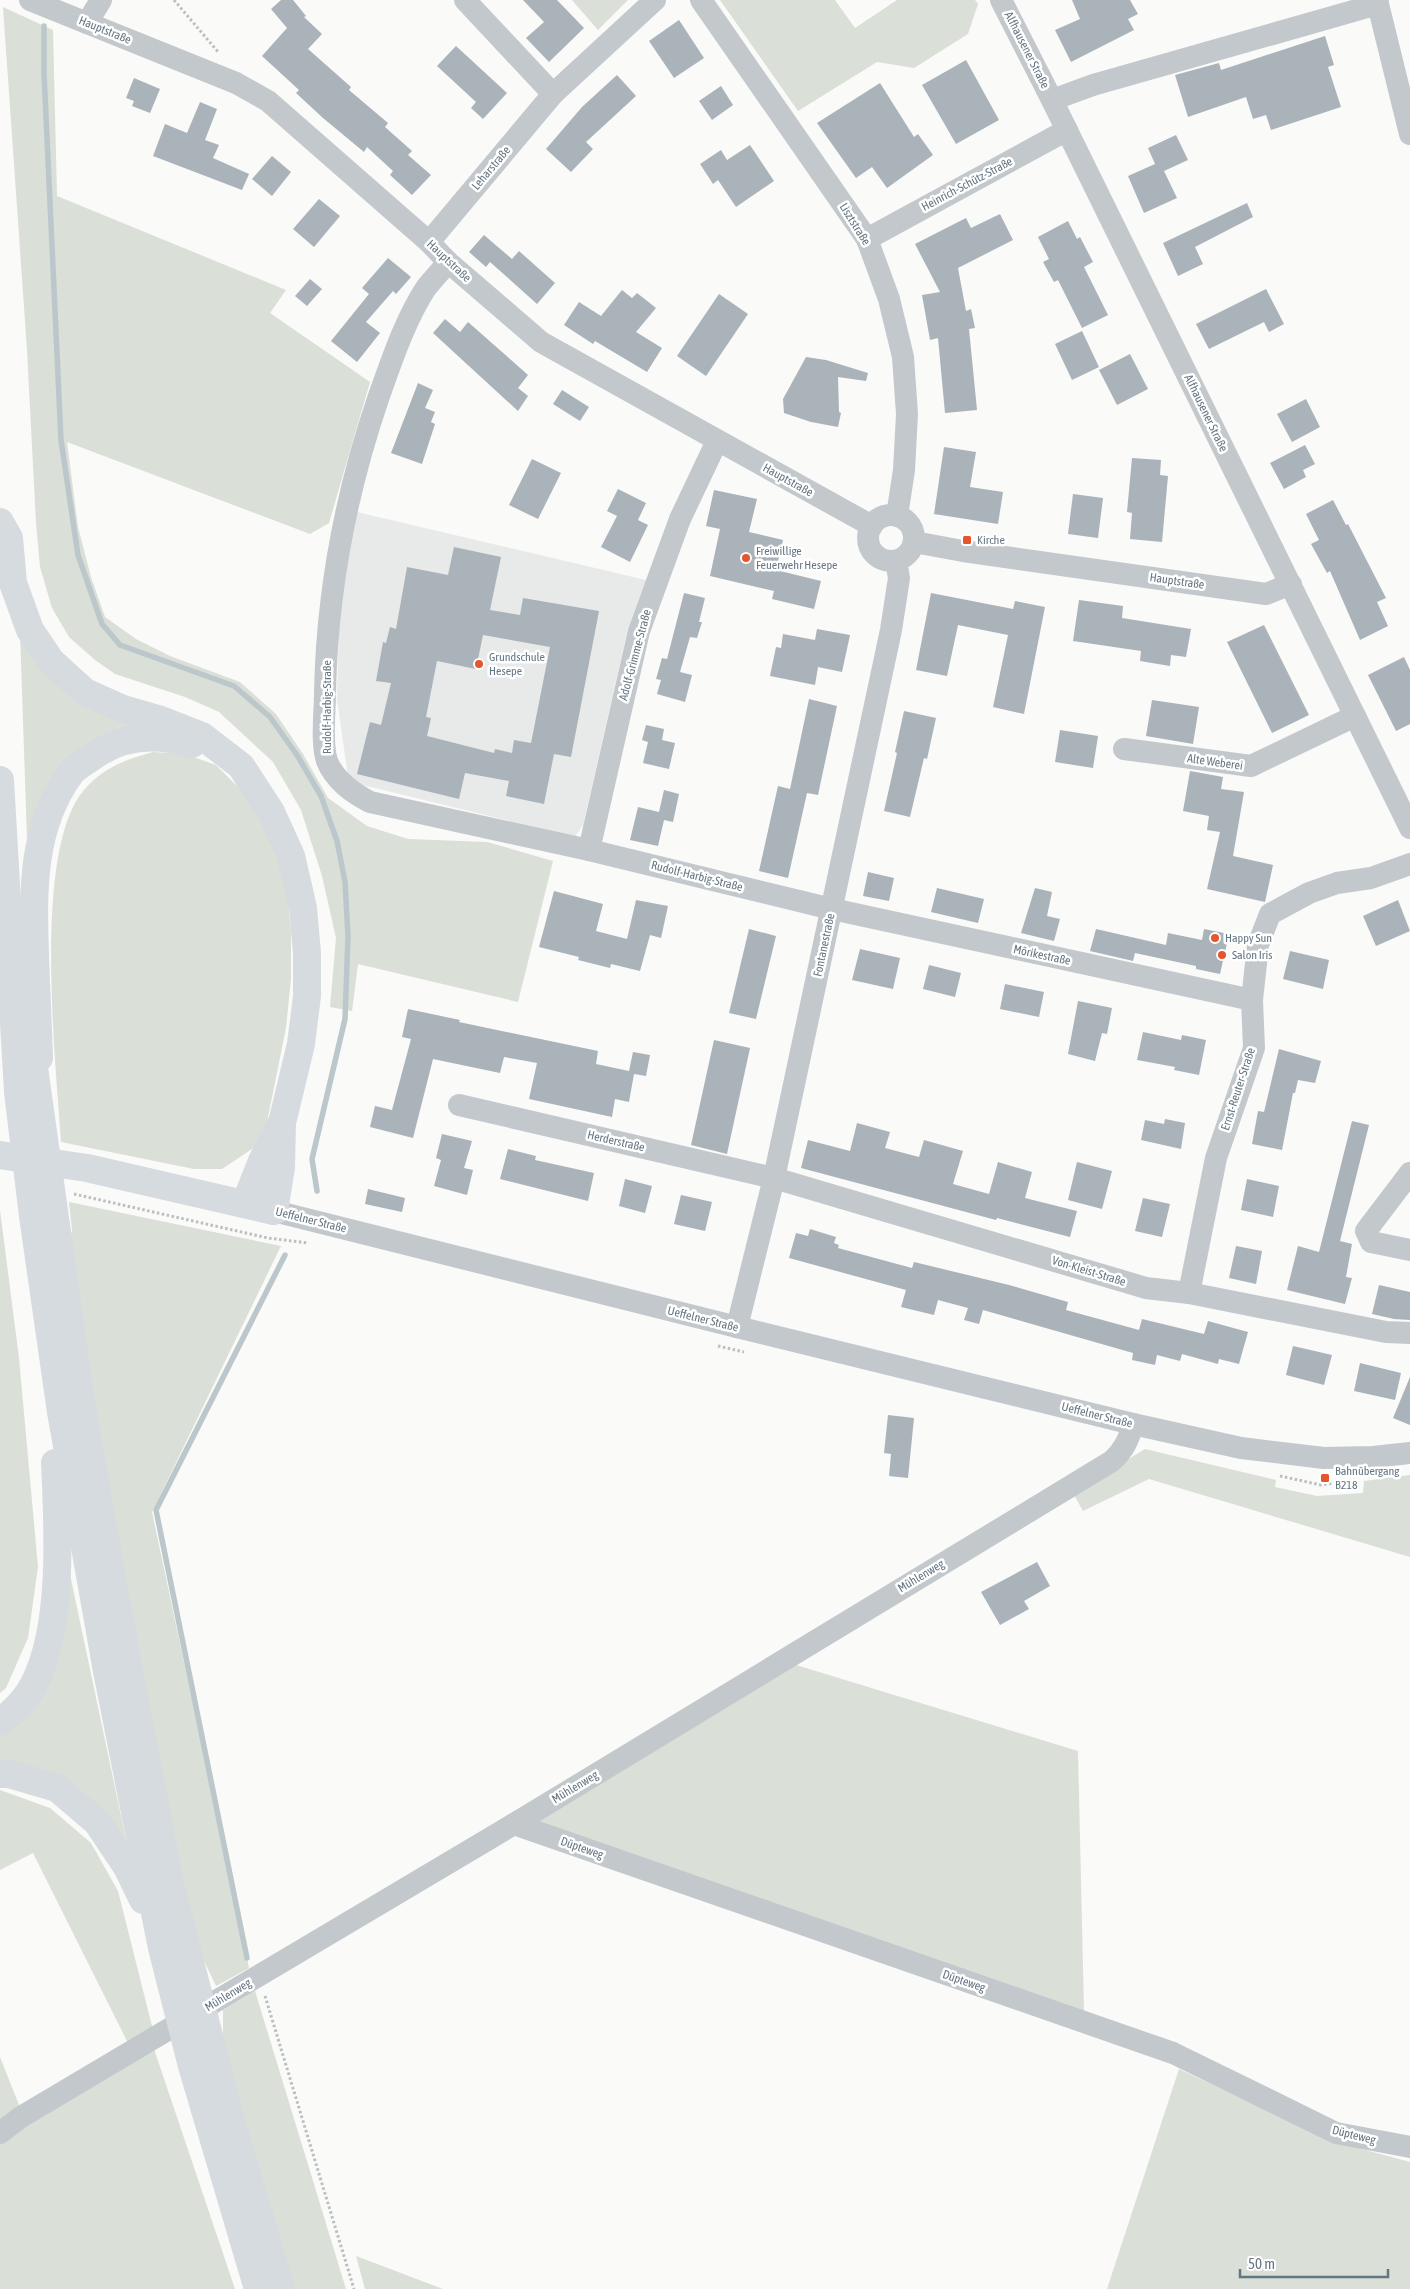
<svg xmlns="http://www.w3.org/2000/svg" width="1410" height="2289" viewBox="0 0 1410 2289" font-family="'Asap Condensed',sans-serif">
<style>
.built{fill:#e8e9e9}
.green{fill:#dadfd7}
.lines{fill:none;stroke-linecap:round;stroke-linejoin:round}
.stream{stroke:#bbc7cb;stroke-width:5.5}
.building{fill:#aab3b9;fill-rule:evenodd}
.path{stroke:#bbbfc2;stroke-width:3;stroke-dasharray:2.5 2.5;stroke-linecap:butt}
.minor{stroke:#c3c8cc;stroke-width:22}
.major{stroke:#d6dbdf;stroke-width:28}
.highway{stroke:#d6dbdf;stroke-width:28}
.poi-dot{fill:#e4572e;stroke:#fff;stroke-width:2}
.labels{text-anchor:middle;stroke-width:5;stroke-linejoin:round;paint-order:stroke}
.street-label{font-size:12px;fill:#657683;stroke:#fff}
.poi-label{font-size:12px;fill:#657683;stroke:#fff;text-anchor:start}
</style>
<rect width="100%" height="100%" fill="#fafaf8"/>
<path class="built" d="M357,512L646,580L628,628L583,825L575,837L354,783L348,776L337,700L339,619L345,571Z"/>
<g class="green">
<path d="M572,0H628L598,30Z"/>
<path d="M720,0H835L855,28L897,0H975L978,4L968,34L914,68L877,62L798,111Z"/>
<path d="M3,7L53,30L57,196L286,290L270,313L370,382L329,523L310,534L67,442L78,527L91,577L105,617L136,639L170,656L240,682L276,714L303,754L328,798L367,826L408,839L487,842L553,861L518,1002L358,964L352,1011L330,1007L336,938L322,876L301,810L273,762L219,712L185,697L115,674L95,660L69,637L52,608L40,567L36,523L27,350Z"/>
<path d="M20,632L154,727L63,766L37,807L27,839Z"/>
<path d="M153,752L185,754L216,765L239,788L257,814L274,846L287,889L291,932V979L286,1028L266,1127L255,1147L222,1169H194L61,1142C56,1062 32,850 84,790C104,767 125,760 153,752Z"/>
<path d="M69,1202L281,1246L152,1512L249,1968L216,1986L195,1942L137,1674L69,1242L72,1230Z"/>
<path d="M0,1210L19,1358L38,1567L28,1638L6,1688L0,1693Z"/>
<path d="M1145,1449L1276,1480L1275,1487L1317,1496L1363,1493L1364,1481L1410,1475V1557L1149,1479L1083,1511L1073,1493Z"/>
<path d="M68,1565L127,1844L0,1766V1735Z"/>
<path d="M796,1665L1078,1751L1084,2011L532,1821Z"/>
<path d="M0,1790L50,1808L91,1843L118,1891L153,2030L129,2045L33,1853L0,1870Z"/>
<path d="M255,1991L346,2289H294L223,2046V2010Z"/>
<path d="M154,2049L235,2289H0V2057L21,2110Z"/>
<path d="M1179,2069L1332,2141L1410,2162V2289H1107Z"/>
<path d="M356,2256L443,2289H365Z"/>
</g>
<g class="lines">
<g class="stream">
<path d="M44,26V73L61,440L78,555L102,624L120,645L234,686L270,717L297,755L321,796L337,841L345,882L348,936L345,1019L312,1159L317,1191"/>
<path d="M247,1958L156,1510L285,1255"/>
</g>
</g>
<g class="building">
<path d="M281,0H293L306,16L304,17L322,34L308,49L351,87L349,90L388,123L385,127L412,151L408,155L431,175L412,195L390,175L393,171L367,147L364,152L323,118L296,93L299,90L262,56L287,28L271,9Z"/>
<path d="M523,0H557L584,28L549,62L526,38L544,22Z"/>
<path d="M1072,0H1130L1138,14L1128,19L1134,30L1071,62L1055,30L1080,19Z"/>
<path d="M679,20L704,58L674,78L649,41Z"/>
<path d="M1325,36L1334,65L1328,67L1341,107L1271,130L1266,115L1253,119L1246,97L1188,117L1175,75L1219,63L1221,70Z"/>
<path d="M456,46L507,93L483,119L471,108L476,102L437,66Z"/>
<path d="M966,60L999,120L956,144L922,85Z"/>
<path d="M617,75L636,96L586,142L593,149L571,172L546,149L582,107Z"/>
<path d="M134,78L160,89L150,113L132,106L134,101L126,98Z"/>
<path d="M880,83L914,137L918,134L933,155L887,188L872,167L856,178L817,123Z"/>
<path d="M721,86L733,105L712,120L699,101Z"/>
<path d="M200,102L217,109L205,140L219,145L213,158L249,174L242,190L153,156L165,124L187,133Z"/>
<path d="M1176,135L1188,160L1164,171L1177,198L1144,213L1128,176L1155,164L1148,148Z"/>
<path d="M750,145L774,181L736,207L718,180L713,184L700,164L721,150L727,160Z"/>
<path d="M272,156L291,172L272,196L252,179Z"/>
<path d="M319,199L340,216L314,247L293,229Z"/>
<path d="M1247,203L1253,217L1195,247L1203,264L1178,276L1163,243Z"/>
<path d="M1000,214L1013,240L958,268L966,311L971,309L975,328L969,329L977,410L945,413L938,338L930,340L922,295L940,292L915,244L966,218L971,228Z"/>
<path d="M1068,221L1077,239L1080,237L1093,262L1084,267L1108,315L1082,328L1058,280L1054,282L1043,262L1049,259L1038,237Z"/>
<path d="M484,235L512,259L519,251L555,283L537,304L490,262L486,267L469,252Z"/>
<path d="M388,258L411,277L396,294L393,291L366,322L380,333L357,362L331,341L369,294L362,288Z"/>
<path d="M310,279L322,289L307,306L295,296Z"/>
<path d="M1266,289L1284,324L1269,332L1264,322L1209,349L1196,324Z"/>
<path d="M622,290L632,298L637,293L656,308L636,332L662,348L647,372L595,341L593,344L564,325L579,302L601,316Z"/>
<path d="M719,294L748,314L706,376L677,356Z"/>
<path d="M445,319L460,332L468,322L528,375L518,388L528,396L518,411L433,333Z"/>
<path d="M1082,331L1099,367L1072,380L1055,344Z"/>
<path d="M1130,354L1148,389L1117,405L1099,370Z"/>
<path d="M806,357L826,360L868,373L866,381L838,377L839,412L841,413L838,427L811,422L784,413L783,399Z"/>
<path d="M418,383L433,390L425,408L435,412L431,422L435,424L422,464L391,453Z"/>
<path d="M562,390L589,407L580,421L553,404Z"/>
<path d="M1306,399L1320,427L1292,442L1277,414Z"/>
<path d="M1305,445L1315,464L1303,470L1306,477L1284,489L1270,463Z"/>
<path d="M944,447L976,452L970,487L1003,492L998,524L934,514Z"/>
<path d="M1132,458L1161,460L1160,475L1168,476L1162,542L1130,539L1132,513L1127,512Z"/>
<path d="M532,459L561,473L538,519L509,505Z"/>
<path d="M618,489L646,503L638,520L648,525L630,562L601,547L617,516L607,511Z"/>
<path d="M714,490L757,499L749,532L783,540L776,570L821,581L814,609L772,599L774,591L710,576L720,529L706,526Z"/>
<path d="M1073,494L1103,498L1098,538L1068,534Z"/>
<path d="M1333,500L1346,525L1348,524L1386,598L1377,602L1388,626L1360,640L1330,571L1327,573L1311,544L1319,540L1306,514Z"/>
<path d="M454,547L501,557L490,610L520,615L523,598L599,611L571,757L554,754L544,804L506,796L509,781L465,773L459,799L357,774L370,722L381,725L391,683L376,681L383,642L386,643L390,627L396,629L407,567L448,575ZM483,635L550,647L531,743L514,740L512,753L495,749L494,753L427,736L431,718L426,717L437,661L476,669Z"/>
<path d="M684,593L705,598L699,622H702L697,638L690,637L680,672L692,675L685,702L657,694L661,680L656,679L662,658L667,659Z"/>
<path d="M931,593L1013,609L1015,601L1045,607L1024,714L993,707L1008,635L958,625L947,676L916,670Z"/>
<path d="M1079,600L1123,606L1122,618L1191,629L1186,657L1171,655L1170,666L1140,661L1141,651L1073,641Z"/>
<path d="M1264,625L1309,715L1272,733L1227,642Z"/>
<path d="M817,629L850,635L842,672L818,667L815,685L770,676L776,647L781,648L783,634L815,640Z"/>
<path d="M1404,657L1410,670V724L1396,731L1368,675Z"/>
<path d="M809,699L837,706L818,795L807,793L788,878L759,871L778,786L790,789Z"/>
<path d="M1152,700L1199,707L1193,744L1146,736Z"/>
<path d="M904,711L936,718L927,759L924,758L910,817L884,811L897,753L895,752Z"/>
<path d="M646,725L664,729L662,740L675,743L669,769L643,763L648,742L642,740Z"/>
<path d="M1060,730L1098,736L1093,768L1055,762Z"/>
<path d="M1190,771L1223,777L1221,789L1244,792L1233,856L1273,865L1265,902L1207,889L1220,832L1207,830L1209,816L1183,811Z"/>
<path d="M664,790L679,794L673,822L664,820L658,846L630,840L638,807L659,812Z"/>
<path d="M868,872L894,878L889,901L863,896Z"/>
<path d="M937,888L984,899L978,923L931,912Z"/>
<path d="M1035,888L1052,892L1047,916L1060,919L1054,941L1021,933Z"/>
<path d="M554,891L603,904L596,931L627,939L636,900L668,906L661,938L650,935L640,971L611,964L610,968L578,960L579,957L539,947Z"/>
<path d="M1398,900L1410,931L1376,946L1363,916Z"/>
<path d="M749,929L776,936L756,1019L729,1013Z"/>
<path d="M1096,929L1166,945L1168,933L1202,940L1204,929L1229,934L1220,974L1196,969V966L1135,953L1133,961L1090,951Z"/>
<path d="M860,949L900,958L893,989L852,980Z"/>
<path d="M1290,951L1329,960L1323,989L1283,979Z"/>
<path d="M929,965L961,973L955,997L923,989Z"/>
<path d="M1005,984L1044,992L1039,1017L1000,1009Z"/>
<path d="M1078,1001L1112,1008L1107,1034L1102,1033L1095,1061L1068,1054Z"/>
<path d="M408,1009L460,1020L459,1022L598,1051L596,1064L629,1071L633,1052L650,1055L646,1076L634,1074L629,1102L615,1099L612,1117L529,1099L537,1063L504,1057L500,1073L433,1059L413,1138L370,1127L375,1106L392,1110L411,1039L402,1037Z"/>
<path d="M1143,1032L1181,1040L1182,1035L1206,1040L1199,1075L1174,1070L1175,1067L1137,1060Z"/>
<path d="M714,1040L750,1048L727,1154L691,1145Z"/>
<path d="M1279,1049L1321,1061L1315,1083L1298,1080L1295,1093H1293L1282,1150L1252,1144L1258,1111L1264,1112Z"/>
<path d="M1165,1119L1185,1123L1181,1149L1141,1140L1145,1120L1164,1124Z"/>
<path d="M1352,1121L1369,1125L1340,1241L1352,1244L1346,1277L1352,1278L1345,1304L1287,1290L1298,1246L1319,1252Z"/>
<path d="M857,1123L890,1132L885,1148L919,1157L924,1140L963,1151L953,1184L989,1194L998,1162L1032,1172L1025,1198L1077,1211L1070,1237L997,1218L996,1220L801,1168L808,1140L850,1151Z"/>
<path d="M442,1134L472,1141L464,1168L473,1170L467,1195L434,1186L441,1160L436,1158Z"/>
<path d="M508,1149L536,1156L535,1160L594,1173L588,1201L500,1179Z"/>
<path d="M1077,1162L1112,1171L1102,1209L1068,1200Z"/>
<path d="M625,1179L652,1186L645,1213L619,1206Z"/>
<path d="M1247,1179L1279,1186L1273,1217L1241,1210Z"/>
<path d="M368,1189L405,1198L402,1212L365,1204Z"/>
<path d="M681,1195L712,1202L705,1231L674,1224Z"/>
<path d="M1143,1198L1170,1204L1162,1237L1135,1231Z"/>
<path d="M810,1229L836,1237L834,1243L839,1245L838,1248L912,1268L914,1262L1009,1285L1068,1302L1066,1310L1139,1330L1142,1319L1204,1334L1208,1321L1248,1332L1239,1364L1219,1359L1218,1364L1182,1354L1180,1361L1157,1355L1155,1365L1132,1360L1133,1353L983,1310L979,1324L964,1320L968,1308L938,1300L934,1315L901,1307L906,1290L789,1258L796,1233L808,1236Z"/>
<path d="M1236,1246L1262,1251L1256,1284L1229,1278Z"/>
<path d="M1379,1285L1410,1292V1320L1394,1319L1372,1314Z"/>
<path d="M1293,1346L1332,1355L1324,1385L1286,1375Z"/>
<path d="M1360,1363L1401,1373L1395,1400L1354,1391Z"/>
<path d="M1410,1377V1425L1393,1418Z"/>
<path d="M888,1415L914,1418L908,1478L889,1476L891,1454L884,1453Z"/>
<path d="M1037,1562L1050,1586L1024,1601L1029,1609L1000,1625L981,1592Z"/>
</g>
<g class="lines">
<g class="path">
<path d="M174,0L219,53"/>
<path d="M74,1194L268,1238L308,1243"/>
<path d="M718,1346L744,1352"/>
<path d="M1280,1476L1321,1485L1355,1480"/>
<path d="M265,1996L354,2289"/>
</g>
<g class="minor">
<path d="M30,0L236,83L268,101L429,242L448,262L541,342L872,526"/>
<path d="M465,0L553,94"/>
<path d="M701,0L867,239L889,299L903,357L907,414L904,470L897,516"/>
<path d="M1001,0L1052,100L1410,828"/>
<path d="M1377,0L1410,134"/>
<path d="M87,23L101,0"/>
<path d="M1052,100L1093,85L1378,4"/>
<path d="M867,239L1067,130"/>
<path d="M429,242L553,94L655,0"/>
<path d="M448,262C441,271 433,279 426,288C405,320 392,360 379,396C346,492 327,591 325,693C325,712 321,743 327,761C335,781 353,793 370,802L589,850L832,909L1252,1000"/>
<circle cx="891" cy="538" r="23"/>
<path d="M914,542L963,551L1266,594L1291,584"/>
<path d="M1124,749L1251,766L1355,716"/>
<path d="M589,850L639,631L680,519L717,441"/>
<path d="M459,1105L774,1178L1146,1288L1189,1293L1386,1332L1410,1333"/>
<path d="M1410,1173L1366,1231L1371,1242L1410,1250"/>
<path d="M274,1211L737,1327L1133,1424L1241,1448L1324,1458L1373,1457L1410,1453"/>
<path d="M1189,1293L1216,1158L1254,1048L1252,1000L1258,945L1270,914L1309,893L1337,883L1371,878L1410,864"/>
<path d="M737,1327L774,1178L891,630L899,578L896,561"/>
<path d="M514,1824L1173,2053L1336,2133L1410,2147"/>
<path d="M0,2133L21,2117L514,1824L1112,1461C1124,1450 1129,1439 1133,1424"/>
</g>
<path class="major" d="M0,1155L87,1168L274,1211"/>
<g class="highway">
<path d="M0,522L9,538L13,583L30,630L51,661L85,692L123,709L161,720L202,736L241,766L271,812L291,856L303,908L307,953V996L301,1044L282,1123L281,1167L274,1211"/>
<path d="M0,780L18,1092L33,1216L61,1412L107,1671L162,1948L192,2066L258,2289"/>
<path d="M30,1039L80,1397L115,1597L170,1884L232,2125L281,2289"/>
<path d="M39,1058C38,1023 36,989 35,955C33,892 31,827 71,773C76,766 87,761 95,755C124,735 159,734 192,744"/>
<path d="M245,1204L262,1161L280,1126"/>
<path d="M0,1722C12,1713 26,1699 33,1686C64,1628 58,1527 55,1463"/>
<path d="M0,1774H9L57,1788L97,1822L127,1867L143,1900"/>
</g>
</g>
<g class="poi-dot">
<rect x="962" y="535" width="10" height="10" rx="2.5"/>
<circle cx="746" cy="558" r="5"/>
<circle cx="479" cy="664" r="5"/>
<circle cx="1215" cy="938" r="5"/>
<circle cx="1222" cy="955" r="5"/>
<rect x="1320" y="1473" width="10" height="10" rx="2.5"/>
</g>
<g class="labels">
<g class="street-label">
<text transform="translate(105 30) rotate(22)" y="4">Hauptstraße</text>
<text transform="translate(1027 50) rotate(63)" y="4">Alfhausener Straße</text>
<text transform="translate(491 168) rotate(-50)" y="4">Leharstraße</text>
<text transform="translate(967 184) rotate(-28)" y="4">Heinrich-Schütz-Straße</text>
<text transform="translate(855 224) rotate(58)" y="4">Lisztstraße</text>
<text transform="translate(449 261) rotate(43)" y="4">Hauptstraße</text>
<text transform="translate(1206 413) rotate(64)" y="4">Alfhausener Straße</text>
<text transform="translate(788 480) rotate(29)" y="4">Hauptstraße</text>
<text transform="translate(1177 581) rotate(8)" y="4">Hauptstraße</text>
<text transform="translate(635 655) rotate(-75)" y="4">Adolf-Grimme-Straße</text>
<text transform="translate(327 707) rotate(-90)" y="4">Rudolf-Harbig-Straße</text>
<text transform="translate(1215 762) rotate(8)" y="4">Alte Weberei</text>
<text transform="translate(697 876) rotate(14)" y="4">Rudolf-Harbig-Straße</text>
<text transform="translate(824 945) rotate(-78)" y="4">Fontanestraße</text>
<text transform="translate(1042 955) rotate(12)" y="4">Mörikestraße</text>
<text transform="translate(1238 1089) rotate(-72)" y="4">Ernst-Reuter-Straße</text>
<text transform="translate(616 1141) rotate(13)" y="4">Herderstraße</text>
<text transform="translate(311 1220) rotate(14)" y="4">Ueffelner Straße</text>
<text transform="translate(1089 1271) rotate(17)" y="4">Von-Kleist-Straße</text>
<text transform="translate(703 1319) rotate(14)" y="4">Ueffelner Straße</text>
<text transform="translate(1097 1415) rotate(14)" y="4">Ueffelner Straße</text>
<text transform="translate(921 1576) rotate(-31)" y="4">Mühlenweg</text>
<text transform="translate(575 1787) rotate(-31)" y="4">Mühlenweg</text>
<text transform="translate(582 1848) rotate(19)" y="4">Düpteweg</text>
<text transform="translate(964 1981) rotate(19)" y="4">Düpteweg</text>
<text transform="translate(228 1995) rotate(-31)" y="4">Mühlenweg</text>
<text transform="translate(1354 2135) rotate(14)" y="4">Düpteweg</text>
</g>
<g class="poi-label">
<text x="977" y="544">Kirche</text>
<text x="756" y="555">Freiwillige<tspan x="756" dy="14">Feuerwehr Hesepe</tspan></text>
<text x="489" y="661">Grundschule<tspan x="489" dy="14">Hesepe</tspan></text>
<text x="1225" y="942">Happy Sun</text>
<text x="1232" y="959">Salon Iris</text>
<text x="1335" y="1475">Bahnübergang<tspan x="1335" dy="14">B218</tspan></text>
</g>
</g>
<path d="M1240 2269v8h148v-8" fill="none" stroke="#657683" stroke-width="2.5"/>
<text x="1248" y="2269" font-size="15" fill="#657683" stroke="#ffffff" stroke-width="4" paint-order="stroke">50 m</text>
</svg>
